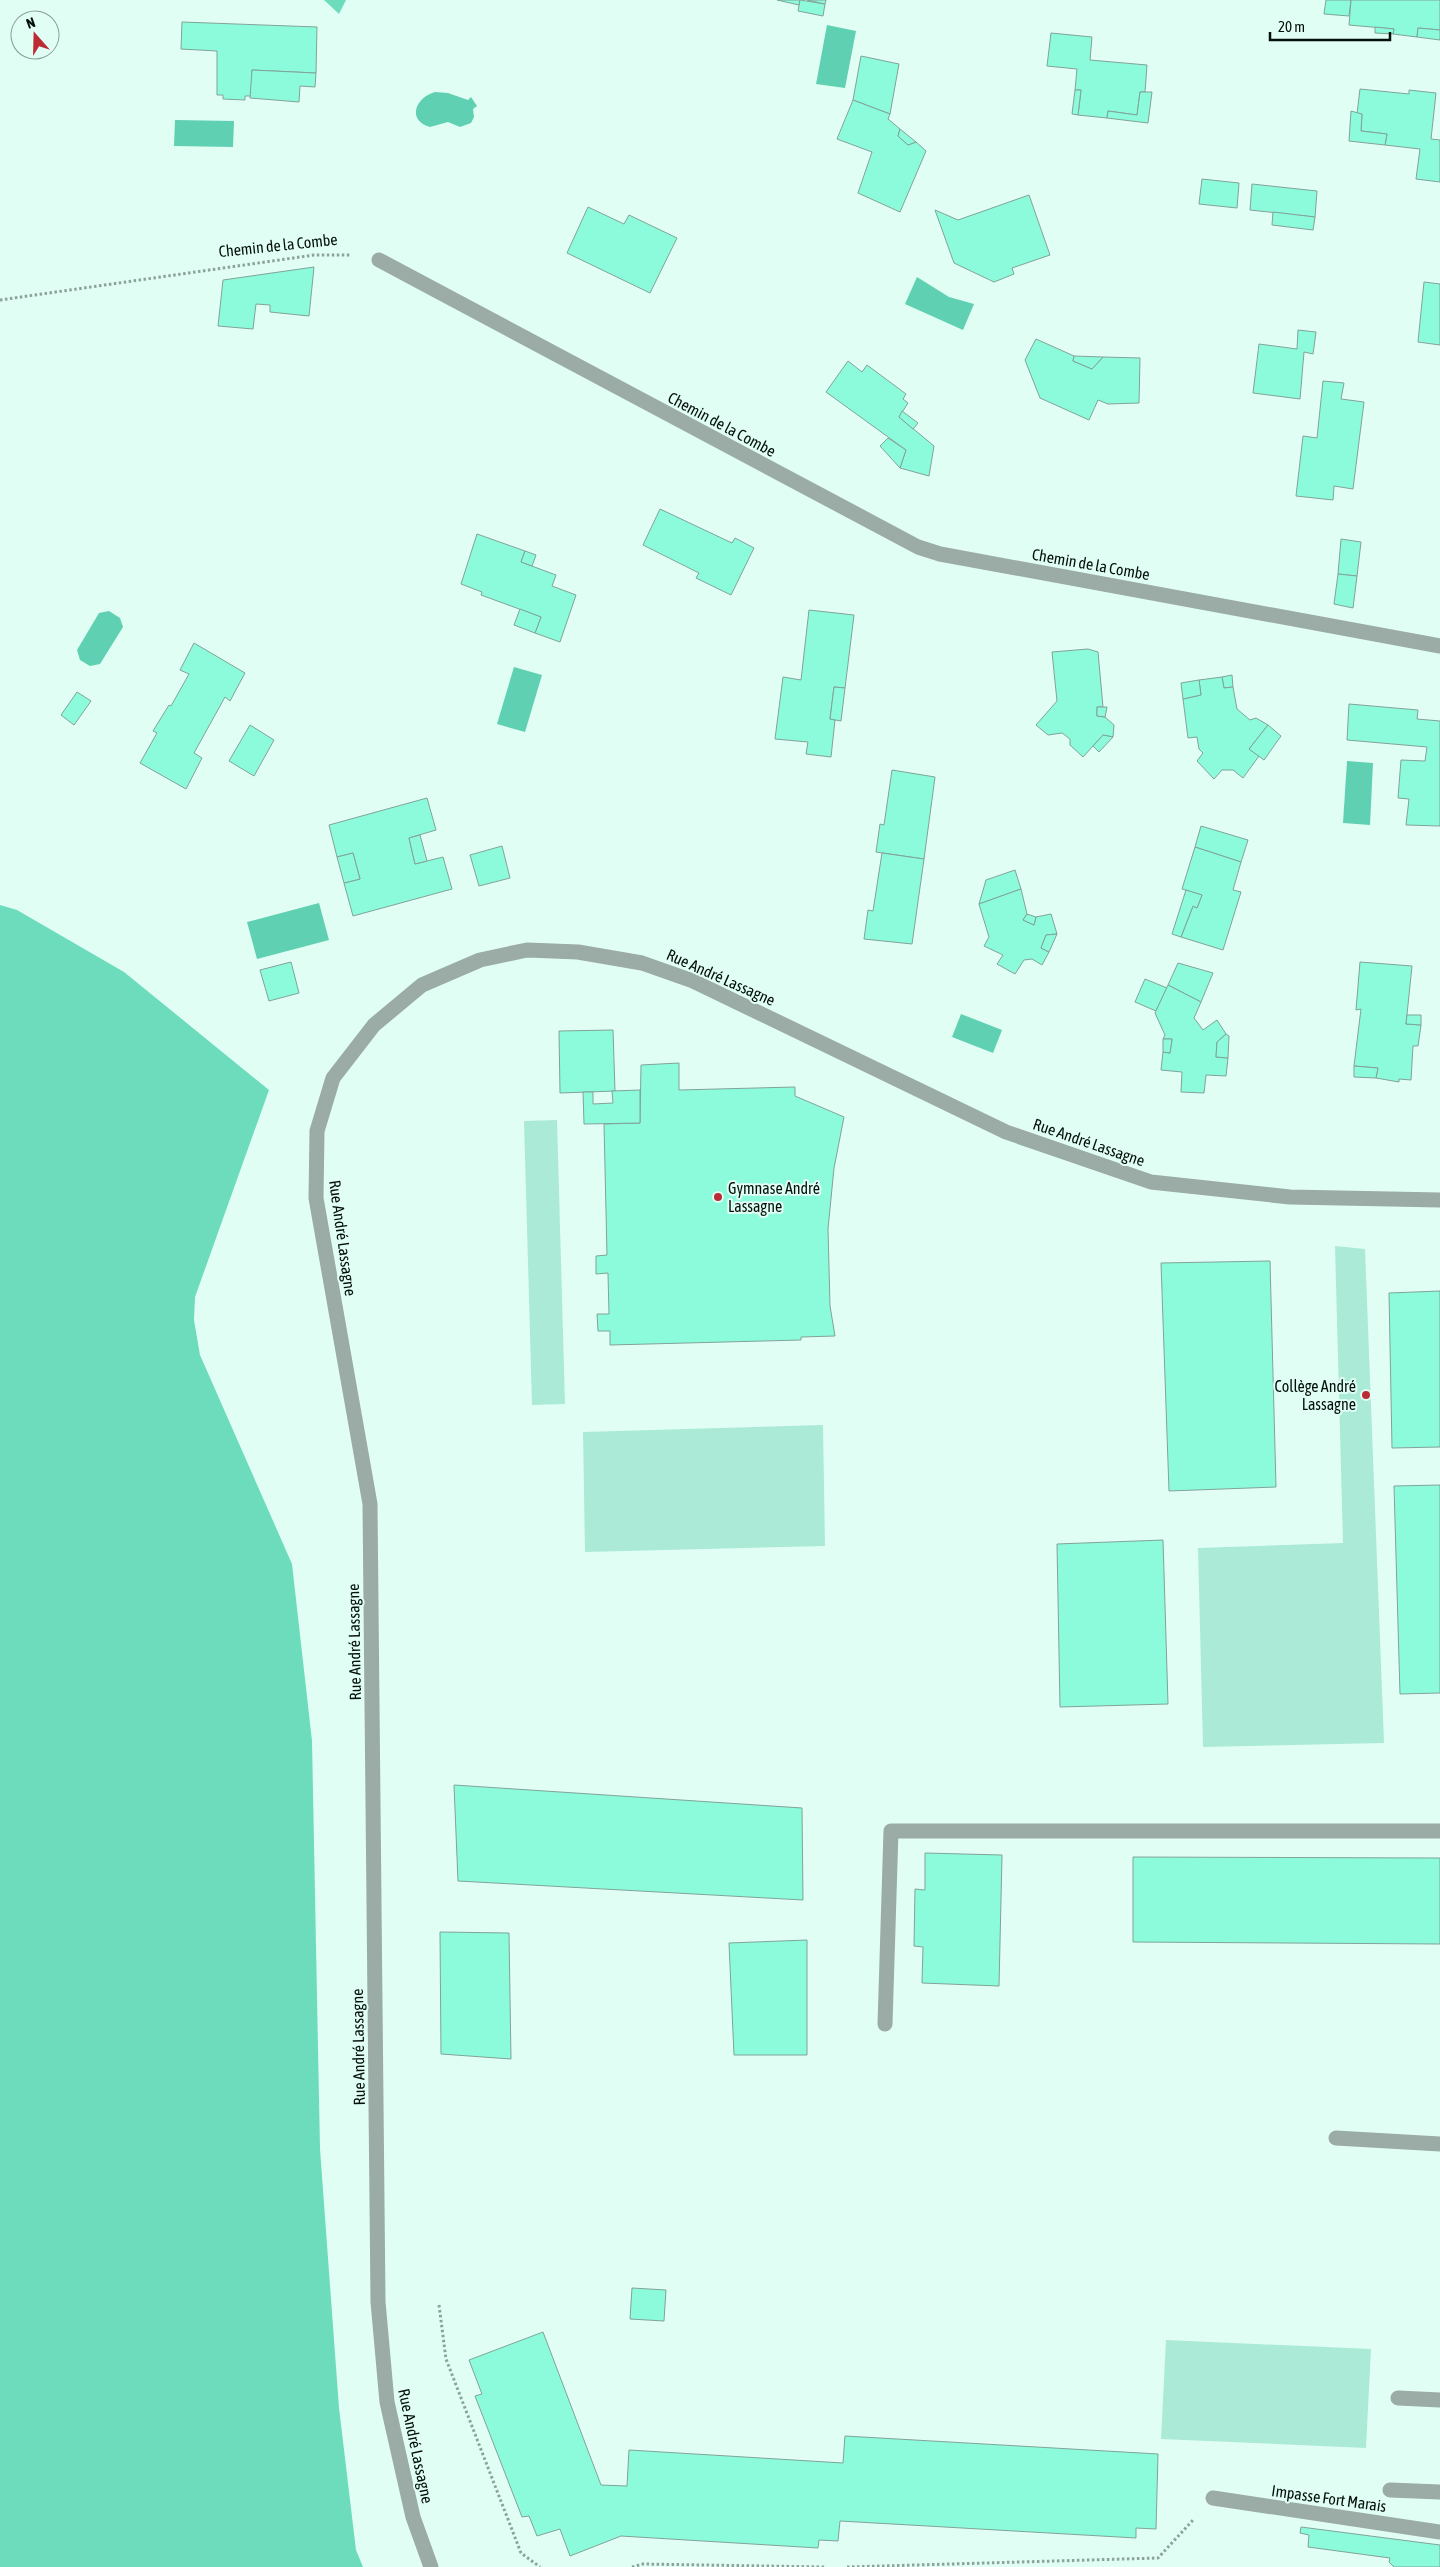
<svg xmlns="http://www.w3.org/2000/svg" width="1440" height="2567" viewBox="0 0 1440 2567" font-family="'Asap Condensed',sans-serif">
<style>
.green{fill:#abead6}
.forest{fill:#6cdcbd}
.water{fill:#5fd0b2}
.building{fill:#8cfbdc;stroke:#81a398}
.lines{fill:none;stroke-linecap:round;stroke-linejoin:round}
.path{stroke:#8ca39b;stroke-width:3;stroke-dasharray:2.5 2.5;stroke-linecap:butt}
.lane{stroke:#9baba5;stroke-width:15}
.street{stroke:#9baba5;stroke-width:15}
.poi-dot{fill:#bb2b34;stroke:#e1fef4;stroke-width:2}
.labels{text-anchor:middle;stroke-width:4;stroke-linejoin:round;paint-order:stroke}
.street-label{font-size:16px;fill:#04100c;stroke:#e1fef4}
.poi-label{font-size:16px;fill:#04100c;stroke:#e1fef4;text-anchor:start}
</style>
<rect width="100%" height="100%" fill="#e1fef4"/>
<g class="green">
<path d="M557,1120L565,1404L532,1405L524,1121Z"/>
<path d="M1335,1246L1365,1249L1384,1743L1203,1747L1198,1548L1343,1543Z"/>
<path d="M823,1425L825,1546L585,1552L583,1432Z"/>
<path d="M1166,2340L1371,2349L1366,2448L1161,2439Z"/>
</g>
<g class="forest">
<path d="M324,0H346L339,14Z"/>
<path d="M0,905L17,910L124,972L269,1090L195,1297L194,1320L200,1355L292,1564L312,1741L320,2149L339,2408L356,2550L363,2567H0Z"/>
</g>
<g class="water">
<path d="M827,25L856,31L845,88L816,84Z"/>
<path d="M435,92L448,93L468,100L471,97L477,106L473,109L474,117L471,123L460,127L448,122L430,127C406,120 416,97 435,92Z"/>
<path d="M175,120L234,121L233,147L174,146Z"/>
<path d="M917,277L949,297L974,304L963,330L905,304Z"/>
<path d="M109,611L120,618L123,627L100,664L90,666L80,660L77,650L99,613Z"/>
<path d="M514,667L542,675L525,732L497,724Z"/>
<path d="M1347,761L1373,763L1370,825L1343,823Z"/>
<path d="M319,903L329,940L257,959L247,922Z"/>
<path d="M961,1014L1002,1030L993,1053L952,1037Z"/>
</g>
<g class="building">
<path d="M777,0H800L799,5Z"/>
<path d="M800,0L825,4L823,16L798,11Z"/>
<path d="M807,0H826L825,4Z"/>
<path d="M1326,0H1351L1349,16L1324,14Z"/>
<path d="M1351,0H1440V30L1418,28L1417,37L1393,34L1394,29L1349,25Z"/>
<path d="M182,22L317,27L316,73L252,70L251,96H245V100L223,99V95H217V51L181,49Z"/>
<path d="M1375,27L1394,29L1393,34L1375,33Z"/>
<path d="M1418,28L1440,30V40L1417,37Z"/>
<path d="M1051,33L1092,37L1090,60L1147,65L1145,92H1140L1137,115L1108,111L1107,118L1078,115L1081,90H1075L1077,69L1047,66Z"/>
<path d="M861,56L899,64L890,114L853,100Z"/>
<path d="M252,70L316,73L315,87L300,86L299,102L250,98Z"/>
<path d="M1360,89L1409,94V90L1436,93L1431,139L1440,140V182L1416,179L1420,149L1385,145L1387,134L1361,131L1362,114H1357Z"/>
<path d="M1075,90H1081L1078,115L1072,114Z"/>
<path d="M1140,92H1152L1148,123L1107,118L1108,111L1137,115Z"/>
<path d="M853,100L890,114L888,119L900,129L898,136L908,145L916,142L926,151L900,212L858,193L872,152L837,139Z"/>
<path d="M1351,111L1362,114L1361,131L1387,134L1385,145L1349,141Z"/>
<path d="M900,129L916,142L908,145L898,136Z"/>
<path d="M1202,179L1239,183L1237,208L1199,204Z"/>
<path d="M1252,184L1317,191L1315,217L1250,210Z"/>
<path d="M1029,195L1050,255L1012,268L1014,274L994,282L954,263L935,210L958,220Z"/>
<path d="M588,207L624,224L629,215L677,238L650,293L567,253Z"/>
<path d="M1273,212L1315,217L1313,230L1272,225Z"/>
<path d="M314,267L309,316L270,312V305L256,304L253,329L218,326L223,280Z"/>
<path d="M1424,282L1440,284V345L1418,342Z"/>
<path d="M1298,330L1316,332L1313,354L1304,352L1300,399L1253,393L1259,344L1297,349Z"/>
<path d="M1036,339L1074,356L1073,361L1092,369L1103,357L1140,358L1139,403L1108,404L1098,400L1089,420L1040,398L1025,360Z"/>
<path d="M1074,356L1103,357L1092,369L1073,361Z"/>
<path d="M848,361L862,372L867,365L906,394L903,399L908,403L899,417L934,446L929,476L900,468L906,450L826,392Z"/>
<path d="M1323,381L1344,383L1341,399L1364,402L1353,489L1334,486L1333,500L1296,496L1303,436L1317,438Z"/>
<path d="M902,411L918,423L913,429L899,417Z"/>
<path d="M888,438L906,450L900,468L880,446Z"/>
<path d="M660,509L732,543L735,538L754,548L731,595L696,578L699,573L643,545Z"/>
<path d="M477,534L525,551L521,562L556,575L552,586L576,595L560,642L535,633L541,617L481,595L482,592L461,584Z"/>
<path d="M1341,539L1361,542L1357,576L1338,574Z"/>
<path d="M525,551L536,555L532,566L521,562Z"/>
<path d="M1338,574L1357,576L1353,608L1334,604Z"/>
<path d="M520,609L541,617L535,633L514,625Z"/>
<path d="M809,610L854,615L845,688L834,687L830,719L835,720L831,757L806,754L808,742L775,739L783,677L801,680Z"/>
<path d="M194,643L245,673L230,701L225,697L194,753L202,758L186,789L140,763L157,733L153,731L169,705L171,706L189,674L180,670Z"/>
<path d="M1088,649L1098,652L1103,707H1097V716L1105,717L1114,725L1113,737L1103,735L1083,757L1070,745V739L1062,733L1048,735L1036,725L1057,701L1052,652Z"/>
<path d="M1232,675L1233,687L1224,688L1222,677Z"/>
<path d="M1222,677L1224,688L1233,687L1237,709L1250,720L1256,718L1268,725L1249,749L1259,756L1243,778L1233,770H1222L1214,779L1197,761L1203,753L1199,749L1197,737L1188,738L1183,699L1201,695L1199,680Z"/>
<path d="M1199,680L1201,695L1183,699L1181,683Z"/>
<path d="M834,687L845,688L841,721L830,719Z"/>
<path d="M77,692L91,701L74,725L61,715Z"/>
<path d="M1349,704L1418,710L1417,719L1440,721V826L1406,825L1409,799L1398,798L1401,760L1425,761L1427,747L1347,740Z"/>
<path d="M1097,707H1107L1105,717L1097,716Z"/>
<path d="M250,725L274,740L254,776L229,761Z"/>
<path d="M1268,725L1281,736L1264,760L1249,749Z"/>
<path d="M1103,735L1113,737L1099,752L1093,746Z"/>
<path d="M892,770L935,777L924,859L876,852L880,824L884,825Z"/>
<path d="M427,798L436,830L409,838L415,864L443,857L452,889L353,916L344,883L360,879L353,853L337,857L329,825Z"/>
<path d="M1201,826L1248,840L1241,862L1195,847Z"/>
<path d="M420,835L427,861L415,864L409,838Z"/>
<path d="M502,846L510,878L479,886L470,855Z"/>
<path d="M1195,847L1241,862L1233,890L1241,892L1223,950L1181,937L1193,906L1197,908L1202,895L1182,889Z"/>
<path d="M353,853L360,879L344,883L337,857Z"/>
<path d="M882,853L924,859L912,944L864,939L868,910L873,911Z"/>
<path d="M1015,870L1021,889L979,904L986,880Z"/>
<path d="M1021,889L1027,914L1023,920L1034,925L1036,917L1051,914L1057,934L1046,935L1041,948L1049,952L1042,965L1032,959L1024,960L1015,974L997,964L1003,955L984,946L989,937L979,904Z"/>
<path d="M1186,890L1202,895L1197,908L1193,906L1181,937L1172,934Z"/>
<path d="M1027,914L1036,917L1034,925L1023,920Z"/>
<path d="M1057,934L1049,952L1041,948L1046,935Z"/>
<path d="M291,962L299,993L269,1001L260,970Z"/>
<path d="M1360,962L1412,966L1406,1024L1421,1025L1418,1046H1413L1411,1080L1399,1079V1082L1376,1078L1378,1068L1354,1066L1361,1009L1356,1010Z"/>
<path d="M1178,963L1213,973L1201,1002L1168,985Z"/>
<path d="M1145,979L1167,988L1156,1011L1135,1002Z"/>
<path d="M1168,985L1201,1002L1194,1018L1203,1030L1217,1020L1226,1034L1217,1042L1216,1057L1228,1058L1226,1076L1206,1075L1204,1093L1181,1092L1182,1072L1161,1070L1163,1052L1170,1053L1172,1039H1163L1165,1035L1155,1013Z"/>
<path d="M1407,1015H1421V1025L1406,1024Z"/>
<path d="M613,1030L615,1091L560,1093L559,1031Z"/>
<path d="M1226,1034L1229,1036L1228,1058L1216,1057L1217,1042Z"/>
<path d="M1163,1039H1172L1170,1053L1163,1052Z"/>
<path d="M679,1063V1090L795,1087V1096L844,1117L834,1168L828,1229L830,1306L835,1336L801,1337V1340L610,1345V1331H598L597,1314H609L608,1273L596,1274V1256L607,1255L604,1124L640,1123L641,1065Z"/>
<path d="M1354,1066L1378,1068L1376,1078L1354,1077Z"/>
<path d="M640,1090V1123L584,1124L583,1092H593V1104L613,1103L612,1091Z"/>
<path d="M1270,1261L1276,1487L1169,1491L1161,1263Z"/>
<path d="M1440,1291V1447L1392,1448L1389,1293Z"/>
<path d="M1440,1485V1693L1400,1694L1394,1486Z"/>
<path d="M1163,1540L1168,1704L1060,1707L1057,1544Z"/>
<path d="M454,1785L802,1808L803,1900L458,1881Z"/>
<path d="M925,1853L1002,1855L999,1986L922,1983L923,1947L914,1946L915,1889L925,1890Z"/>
<path d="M1133,1857L1440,1858V1944L1133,1942Z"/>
<path d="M440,1932L509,1933L511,2059L441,2054Z"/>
<path d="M807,1940V2055H734L729,1943Z"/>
<path d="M632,2288L666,2290L664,2321L630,2319Z"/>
<path d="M543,2332L601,2485L627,2486L629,2450L843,2463L845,2436L1158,2454L1156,2529L1136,2528V2538L840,2521L838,2541L819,2540L818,2548L621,2536L570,2556L560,2529L537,2536L529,2516L522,2517L475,2396L482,2394L469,2360Z"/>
<path d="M1301,2527L1440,2545V2567H1394L1389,2562L1390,2558L1308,2547L1309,2535L1300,2533Z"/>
</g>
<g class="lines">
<g class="path">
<path d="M0,300L314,255H351"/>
<path d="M439,2305L446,2359L521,2553L540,2567"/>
<path d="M632,2567L643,2564L825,2567"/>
<path d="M847,2567L1158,2558L1194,2519"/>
</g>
<g class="lane">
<path d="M885,2024L891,1831H1440"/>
<path d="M1336,2138L1440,2144"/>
<path d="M1398,2398L1440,2400"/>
<path d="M1390,2490L1440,2492"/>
</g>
<g class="street">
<path d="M379,260L918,547L940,554L1440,646"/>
<path d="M1213,2498L1440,2532"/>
<path d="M431,2567L413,2517L387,2402L378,2302L370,1504L316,1198L317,1131L333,1078L374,1025L422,985L480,960L527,950L578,952L642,963L693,981L1006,1132L1151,1182L1290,1197L1440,1200"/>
</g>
</g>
<g class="poi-dot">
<circle cx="718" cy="1197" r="5"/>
<circle cx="1366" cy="1395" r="5"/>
</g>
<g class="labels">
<g class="street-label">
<text transform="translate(278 245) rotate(-6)" y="6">Chemin de la Combe</text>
<text transform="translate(722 424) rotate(28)" y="6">Chemin de la Combe</text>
<text transform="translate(1091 564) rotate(10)" y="6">Chemin de la Combe</text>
<text transform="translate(721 977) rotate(24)" y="6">Rue André Lassagne</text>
<text transform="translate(1089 1142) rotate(19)" y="6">Rue André Lassagne</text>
<text transform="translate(343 1238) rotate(82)" y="6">Rue André Lassagne</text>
<text transform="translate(354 1642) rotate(-91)" y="6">Rue André Lassagne</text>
<text transform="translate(358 2047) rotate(-91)" y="6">Rue André Lassagne</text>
<text transform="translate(416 2446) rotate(78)" y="6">Rue André Lassagne</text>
<text transform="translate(1329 2498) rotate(8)" y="6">Impasse Fort Marais</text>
</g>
<g class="poi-label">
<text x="728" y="1194">Gymnase André<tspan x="728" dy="18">Lassagne</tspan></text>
<text x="1356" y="1392" text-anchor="end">Collège André<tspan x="1356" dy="18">Lassagne</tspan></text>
</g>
</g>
<g transform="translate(35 35) rotate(340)"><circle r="24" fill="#e1fef4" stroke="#899f97"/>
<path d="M0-4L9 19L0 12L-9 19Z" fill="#bb2b34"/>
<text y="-8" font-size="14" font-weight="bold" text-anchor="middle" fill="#04100c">N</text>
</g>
<path d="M1270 32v8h120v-8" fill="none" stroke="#04100c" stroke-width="2.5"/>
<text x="1278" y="32" font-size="15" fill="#04100c" stroke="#e1fef4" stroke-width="4" paint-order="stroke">20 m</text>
</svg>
